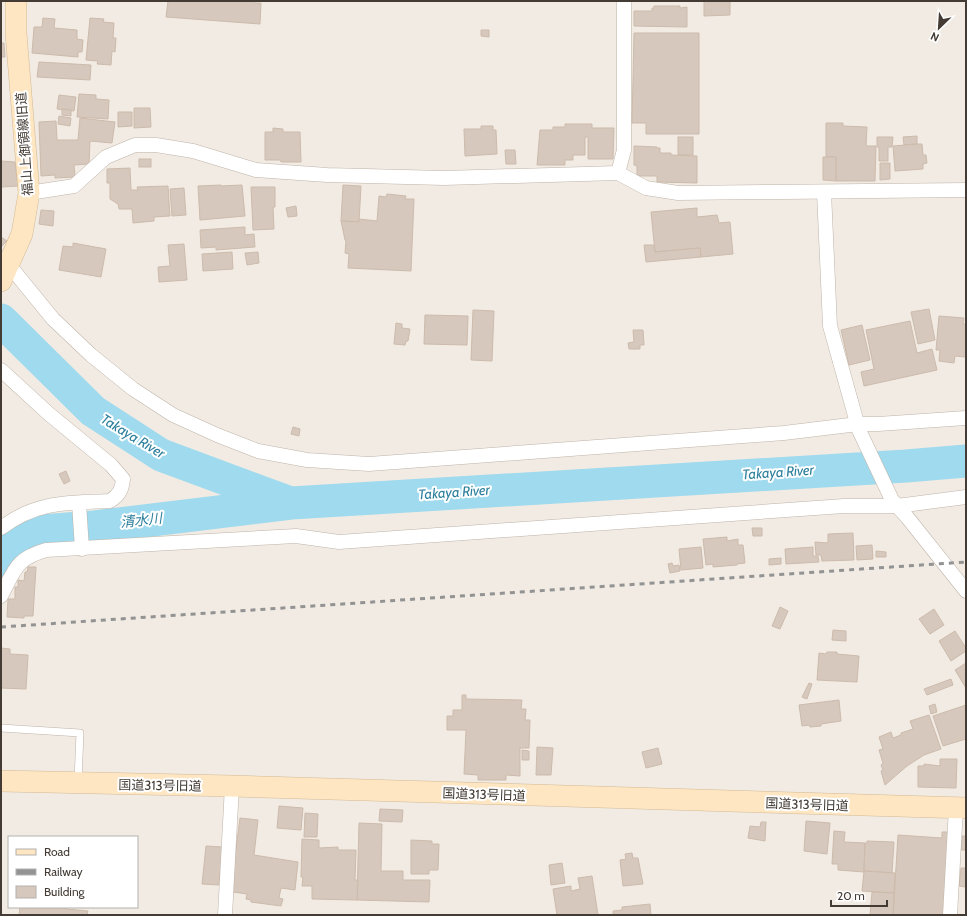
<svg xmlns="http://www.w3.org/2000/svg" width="967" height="916" viewBox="0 0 967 916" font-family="Cabin,'Noto Sans JP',sans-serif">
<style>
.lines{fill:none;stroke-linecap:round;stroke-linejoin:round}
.river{stroke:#9fdaee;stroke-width:33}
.building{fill:#d6c8bc;stroke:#cdbbac}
.lane-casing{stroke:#bfb4a9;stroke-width:8}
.street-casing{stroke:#bfb4a9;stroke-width:15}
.secondary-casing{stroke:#d4ba96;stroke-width:22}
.lane{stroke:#fff;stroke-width:7}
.street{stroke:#fff;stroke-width:14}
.secondary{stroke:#fde6c1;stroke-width:21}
.rail{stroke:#939393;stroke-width:3;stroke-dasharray:5 5;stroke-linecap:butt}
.labels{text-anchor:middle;stroke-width:4;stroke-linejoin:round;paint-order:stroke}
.street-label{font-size:13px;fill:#433b34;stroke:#fff}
.water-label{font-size:14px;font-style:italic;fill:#2d7f9c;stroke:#fff}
</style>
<rect width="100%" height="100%" fill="#f1ebe3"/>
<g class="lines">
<g class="river">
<path d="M1,320L93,411L161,455L285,501"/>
<path d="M1,560L5,553L19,540L41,531L94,527L291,503L906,466L966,461"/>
</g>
</g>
<g class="building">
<path d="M168,1H254V3H261L260,24L166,17Z"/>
<path d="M704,1H730V15L704,16Z"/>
<path d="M654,6H680V8L687,7V27L634,26V11H652V8H654Z"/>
<path d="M43,18L55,19L54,28L77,30V39L83,40L82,52H78V57L32,53L34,27H42Z"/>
<path d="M90,18L104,19L103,22L114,23L113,38H116L115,52L112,51L111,65L97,64L98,61L86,60Z"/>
<path d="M481,30H489V37L481,36Z"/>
<path d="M634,33H699V134H646V123H632Z"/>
<path d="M1,43H4L5,57H1Z"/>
<path d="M39,62L91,65L90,80L37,77Z"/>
<path d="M79,94L96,95V99L109,100L108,119L77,117Z"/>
<path d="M59,95L76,97L74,111L57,109Z"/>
<path d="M134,108H150L151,127L134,128Z"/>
<path d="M62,109L71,110V116L62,115Z"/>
<path d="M118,112H132V126L118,127Z"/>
<path d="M59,116L71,118L70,126L58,124Z"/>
<path d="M80,118L115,122L112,143L90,141L89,164L74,165L75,177L55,178V175L41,176L39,122L56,121L57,140H78Z"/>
<path d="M826,123H843V126L867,127L866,146H876L875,181H836V157H826Z"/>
<path d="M565,124H592V128H614L613,159H588V137H585V155H573V160H565V165H537L540,130H553V127H565Z"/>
<path d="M481,126H493V130H496L497,154L465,156L464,129H481Z"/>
<path d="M273,128L283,129V132H300L301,162H281L280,160H265V132H273Z"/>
<path d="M917,136V144L904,145L903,137Z"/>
<rect x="678" y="137" width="15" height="18"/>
<path d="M877,137H893L892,147H888V161H879V147H877Z"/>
<path d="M917,144H922L923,155H926L927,163L923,164V169L895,171L893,146Z"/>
<path d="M634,146L657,147V148H660V153H671V155L697,156V183L657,182V176H637V166L634,165Z"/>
<path d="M505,150H515L516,164H506Z"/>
<path d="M823,157H836V181L823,180Z"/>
<rect x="139" y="159" width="12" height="8"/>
<path d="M1,161L15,162L18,186L1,187Z"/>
<path d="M880,163H890V179L880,180Z"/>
<path d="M130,168L131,190H138L137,187L168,186L170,216L154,217V221L133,223L132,209H119L118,204L110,199V183H107V169Z"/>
<path d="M221,185V186L242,185L245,216L200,220L198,186Z"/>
<path d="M343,185L361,186L359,222L341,221Z"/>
<path d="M251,187H275V207H273L274,229L253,230Z"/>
<path d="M184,188L186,215L172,216L170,189Z"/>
<path d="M387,194L406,196L405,199H414L411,271L348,268L349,254L345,253L346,241L345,240L341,221L359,222V219L377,221L379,196L386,197Z"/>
<path d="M296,206L297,216L288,217L286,208Z"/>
<path d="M697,208V217L717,215L719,223L730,222L733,254L701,257L700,248L655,252L651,212Z"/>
<path d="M41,210L54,211L53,226L39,224Z"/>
<path d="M245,227V235L254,234L255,247L216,250V247L201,248L200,230Z"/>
<path d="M1,237L7,241L2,246L1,245Z"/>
<path d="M73,243L106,249L101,277L59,270L63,246L73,247Z"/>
<path d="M184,244L187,280L159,282L158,267L170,266L168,245Z"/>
<path d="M644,245H654L655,252L700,248L701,257L646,262Z"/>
<path d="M232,252L233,269L203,271L202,254Z"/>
<path d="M258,252L259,263L247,265L245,253Z"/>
<path d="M929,309L935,340L918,344L911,312Z"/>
<path d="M473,310L494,311L492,361L471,360Z"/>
<path d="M425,315L468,316L467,345L424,344Z"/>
<path d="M939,316L964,318L963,324H966V357L955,356L954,363L939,361L940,350H936Z"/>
<path d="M910,321L917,353L932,349L937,370L864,386L861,372L874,369L866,330Z"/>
<path d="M396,323L402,324V328L410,329L408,341H406L405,345L394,344Z"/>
<path d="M862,325L870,360L849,365L841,330Z"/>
<path d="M633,330H643L644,345H640V349H629L628,343L634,342Z"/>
<path d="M293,427L300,429L299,436L291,434Z"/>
<path d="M66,471L70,481L64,484L59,474Z"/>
<path d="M752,528H762V536H753Z"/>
<path d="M853,533L854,560L822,561L821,555H816L815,542L828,543V534Z"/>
<path d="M727,537V541L738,539V545H743L745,563L737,564V565L713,567V564L706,565L703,539Z"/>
<path d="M872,545L873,559L857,560L856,546Z"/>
<path d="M701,547L703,568L681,570L679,549Z"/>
<path d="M813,547V556H818L819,562L786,564L785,549Z"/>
<path d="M876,551L886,552V557H876Z"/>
<path d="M781,558V564L769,565V559Z"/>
<path d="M672,563L673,566L679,565L680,571L670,573L668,564Z"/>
<path d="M28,567H36L33,616H24V618L7,617L8,599H15V587H18V580L24,581L25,572H27Z"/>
<path d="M780,607L788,611L780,629L772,626Z"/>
<path d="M934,609L944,625L930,634L919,619Z"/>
<path d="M833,630L846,631V641L832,640Z"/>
<path d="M955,631L966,648V651L951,661L939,641Z"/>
<path d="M1,648L10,649V654L28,655L26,689L1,688Z"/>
<path d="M827,652H837V654L859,656L857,682L817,680L819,653L826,654Z"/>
<path d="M966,663V688L955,670Z"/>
<path d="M951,679L953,685L927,695L924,689Z"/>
<path d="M809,683L812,684L807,699L802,697Z"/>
<path d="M462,695H466V699L522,700L521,709H526L525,720H530L529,748H520V776L506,775V780H478V775L464,774L466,730H447V716H453V710H462Z"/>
<path d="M839,700L841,721L821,724V726L810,727L809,725L802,726L799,705Z"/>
<path d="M935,704L937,712L931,714L929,706Z"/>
<path d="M966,705V739L943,746L933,716Z"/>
<path d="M929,715L941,749L924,755L907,766L885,785L881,771L883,770L881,765L883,763L879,750L883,749L879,737L891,732L893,738L901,735V733L913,729L910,721Z"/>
<path d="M537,747L553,748L551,775H536Z"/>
<path d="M658,748L662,764L646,768L642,752Z"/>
<path d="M522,750L529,751V760H522Z"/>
<path d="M940,759H957L956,788L918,787V766H924V764L940,766Z"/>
<path d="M279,806L303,808L301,830L277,828Z"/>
<path d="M380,809L403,810L402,822L379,821Z"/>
<path d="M305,813L318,814L317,837H304Z"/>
<path d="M240,818L258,820L254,855L298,862L295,890L281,888L279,898L283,899L281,906L251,902V900L246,899L247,894L233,892L234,887H231Z"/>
<path d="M806,821L830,823L827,854L804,851Z"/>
<path d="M761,822H766L765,841L748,838L750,826L760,827Z"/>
<path d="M359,823L382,824L381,871H403V880H430L429,902L357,900Z"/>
<path d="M834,831L845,832L844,842L865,843L864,872L838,870V864H832Z"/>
<path d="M942,832H949L945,915H893L898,835L942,838Z"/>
<path d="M962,836H966V850H961Z"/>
<path d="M302,839L319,840V848L338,847V850H356L355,880H358L357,900L312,899V886H302L303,877H301Z"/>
<path d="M411,840L432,841V844H439L438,870H429V874H411Z"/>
<path d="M867,841L894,842L892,873L864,871L865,843H867Z"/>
<path d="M206,846L223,847L219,885L202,884Z"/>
<path d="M632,853L633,858H638L643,884L623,886L620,860L626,859L625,854Z"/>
<path d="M562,863L565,883L551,885L549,865Z"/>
<path d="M961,868H966V887L959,886Z"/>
<path d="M864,871L895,873L894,893L862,891Z"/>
<path d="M592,876L598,915H557L553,889L571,886V891L580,889L578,878Z"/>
<path d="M872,892L894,893L893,915H870Z"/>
<path d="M650,904L651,915H613V911L622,910V907Z"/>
<path d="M20,907H66V909L88,911L87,915H19Z"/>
</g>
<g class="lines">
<g class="lane-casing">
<path id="lane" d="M1,728L80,733L78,781"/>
</g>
<g class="street-casing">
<g id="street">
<path d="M618,173L624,150V1"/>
<path d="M824,192L830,326L859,430L892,500L907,517L966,591"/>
<path d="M29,193L74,186L106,157L135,145H156L193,151L256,170L327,175L444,178L618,173L646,188L678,193L966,190"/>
<path d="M3,259L9,265L53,319L91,355L133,389L173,415L217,435L258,451L307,460L369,464L784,433L858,424H878L966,418"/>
<path d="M1,370L49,414L111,465L123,479C122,490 119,495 110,501C67,503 37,501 1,528"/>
<path d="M79,503L82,549"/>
<path d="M1,596C15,570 15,559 46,550L296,536L339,542L844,506H897L966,497"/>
<path d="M225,915L232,786"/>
<path d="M950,915L956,808"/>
</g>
</g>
<g class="secondary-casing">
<g id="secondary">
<path d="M1,281L22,234L29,193L16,33V1"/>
<path d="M1,781L232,786L966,808"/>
</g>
</g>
<use href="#lane" class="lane"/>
<use href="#street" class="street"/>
<use href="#secondary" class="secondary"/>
<path class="rail" d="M1,627L966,562"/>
</g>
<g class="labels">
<g class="street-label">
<text transform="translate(24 144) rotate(-94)" y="5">福山上御領線旧道</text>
<text transform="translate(160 785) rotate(1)" y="5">国道313号旧道</text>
<text transform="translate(484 794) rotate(2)" y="5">国道313号旧道</text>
<text transform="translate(807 804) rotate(2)" y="5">国道313号旧道</text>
</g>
<g class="water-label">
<text transform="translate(133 436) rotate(31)" y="5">Takaya River</text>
<text transform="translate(778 472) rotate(-4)" y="5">Takaya River</text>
<text transform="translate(454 492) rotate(-4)" y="5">Takaya River</text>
<text transform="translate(141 520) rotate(-6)" y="5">清水川</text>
</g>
</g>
<rect width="967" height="916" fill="none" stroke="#433b34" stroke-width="4"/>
<rect x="8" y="836" width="130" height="72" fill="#ffffff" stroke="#b4b1ae"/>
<rect x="16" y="849" width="20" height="6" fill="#fde6c1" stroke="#b4b1ae"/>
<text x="44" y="856" font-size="12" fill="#433b34">Road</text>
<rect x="16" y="869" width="20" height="6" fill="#939393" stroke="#b4b1ae"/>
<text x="44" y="876" font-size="12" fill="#433b34">Railway</text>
<rect x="16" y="886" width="20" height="12" fill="#d6c8bc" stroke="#b4b1ae"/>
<text x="44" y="896" font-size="12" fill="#433b34">Building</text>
<g transform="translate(939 28) rotate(205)" stroke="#ffffff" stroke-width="3" paint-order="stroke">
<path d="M0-3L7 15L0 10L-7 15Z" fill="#433b34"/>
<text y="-6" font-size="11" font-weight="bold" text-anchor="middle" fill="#433b34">N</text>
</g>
<path d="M831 900v6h56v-6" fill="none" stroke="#433b34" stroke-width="2"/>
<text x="837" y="900" font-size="12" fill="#433b34" stroke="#ffffff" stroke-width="3" paint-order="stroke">20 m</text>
</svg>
